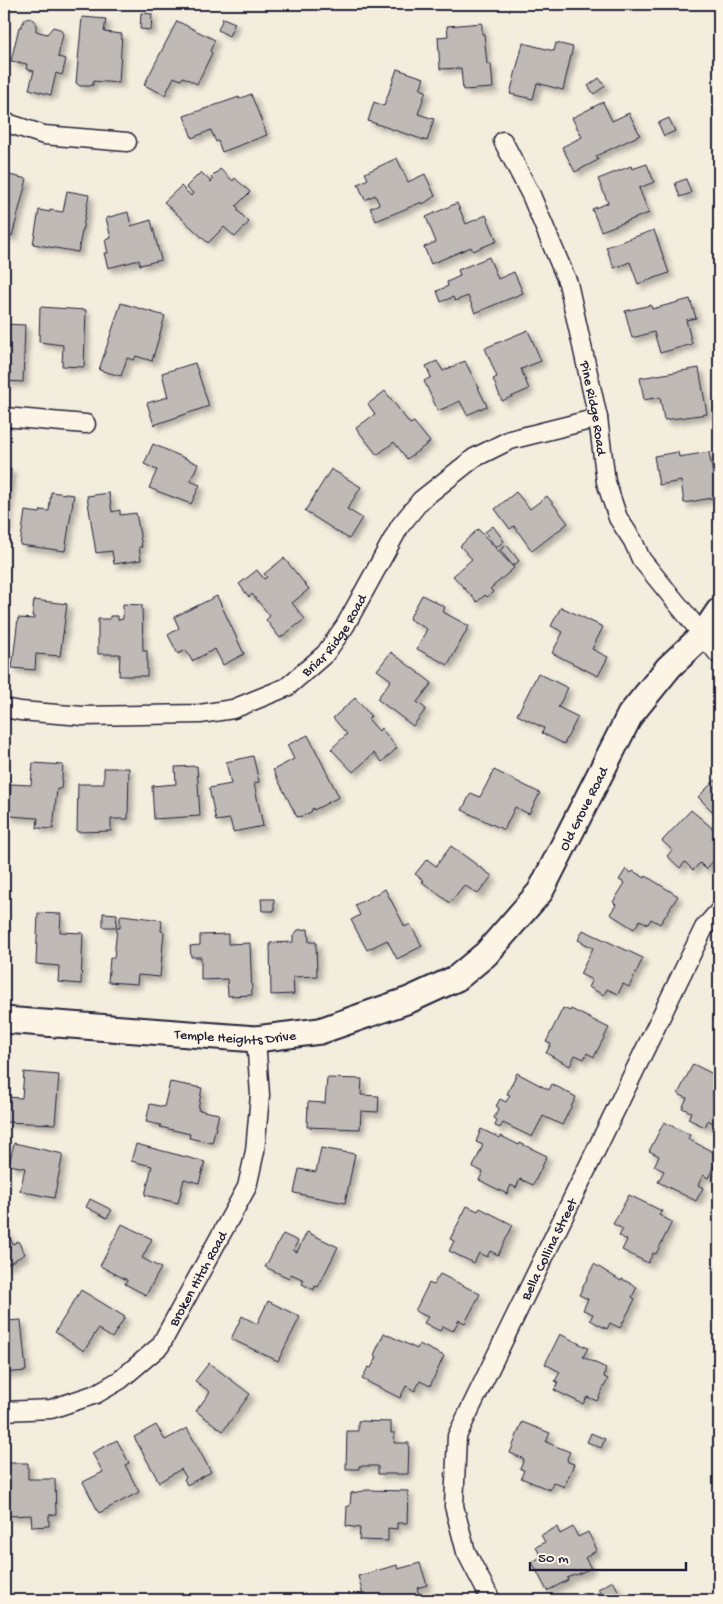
<svg xmlns="http://www.w3.org/2000/svg" width="723" height="1604" viewBox="0 0 723 1604" font-family="'Gochi Hand',sans-serif">
<style>
.building{fill:#bfbab6;stroke:#22223b;filter:url(#shadow)}
.lines{fill:none;stroke-linecap:round;stroke-linejoin:round}
.street-casing{stroke:#22223b;stroke-width:21}
.secondary-casing{stroke:#22223b;stroke-width:29}
.street{stroke:#fcf5e5;stroke-width:18}
.secondary{stroke:#fcf5e5;stroke-width:25}
.labels{text-anchor:middle;stroke-width:4;stroke-linejoin:round;paint-order:stroke}
.street-label{font-size:14px;fill:#22223b;stroke:#fcf5e5}
</style>
<defs>
<filter id="shadow"><feDropShadow dx="4.5" dy="4.5" stdDeviation="2.5" flood-color="#0004"/></filter>
</defs>
<rect width="100%" height="100%" fill="#f3edde"/>
<filter id="ink" filterUnits="userSpaceOnUse"><feTurbulence type="fractalNoise" baseFrequency=".02" numOctaves="2"/><feDisplacementMap in="SourceGraphic" scale="10" xChannelSelector="R" yChannelSelector="G"/><feConvolveMatrix kernelMatrix="1 2 1 2 8 2 1 2 1" color-interpolation-filters="sRGB"/></filter>
<g filter="url(#ink)">
<g class="building">
<path d="M141,13L152,14L151,30L140,29Z"/>
<path d="M82,17L106,19L104,32L122,34L119,83L93,81V85L89,86H80L76,83Z"/>
<path d="M30,18L36,22V31L47,34L53,27L60,29L63,34L58,57L66,59L62,75L56,73L51,95L29,89L34,71L26,69L27,64L11,61L19,27H21L25,19Z"/>
<path d="M223,18L235,23L229,36L218,30Z"/>
<path d="M177,21L215,40L210,51L212,53L197,84L183,77L181,80L174,77L165,95L144,85Z"/>
<path d="M482,23V34H484L487,64H491L493,88L463,90L461,68L440,69L438,37L448,36L447,26Z"/>
<path d="M523,43L554,51L556,43L573,47L563,90L537,83L533,99L510,94Z"/>
<path d="M397,69L424,78L420,89L426,91L418,114L434,119L427,141L368,121L374,102L384,106Z"/>
<path d="M599,78L605,86L594,94L588,86Z"/>
<path d="M251,94L267,135L222,152L218,141L216,142L211,130L192,138L184,116L239,97V99Z"/>
<path d="M603,102L612,121L629,113L640,135L596,156L598,160L575,172L562,147L582,137L572,118Z"/>
<path d="M669,118L675,131L664,136L658,123Z"/>
<path d="M397,158L408,182L425,174L435,196L423,204L422,202L376,221L370,208L379,204L375,195L365,200L358,184L368,179L365,173Z"/>
<path d="M647,164L654,182L639,188L649,213L601,231L592,209L608,203L598,179L631,166L632,169Z"/>
<path d="M220,169L233,181L235,178L250,192L236,206L239,209L237,210L249,222L235,237L224,227L208,243L164,202L181,186L191,196L193,193L186,187L201,172L211,182L213,180L211,178Z"/>
<path d="M5,174L27,179L12,236L4,234Z"/>
<path d="M686,179L691,193L680,197L675,183Z"/>
<path d="M67,191L89,195L78,252L33,244L39,210L50,212V210L63,212Z"/>
<path d="M457,203L466,224L486,215L497,241L473,251L471,247L431,264L424,247L436,242L426,217Z"/>
<path d="M128,212L131,226L151,220L161,260L140,265L139,260L108,268L104,253H108L105,240L111,238L106,218Z"/>
<path d="M654,230L669,273L638,284L630,262L614,268L606,247Z"/>
<path d="M489,257L498,279L514,272L523,293L475,313L468,296L455,301L453,297L441,302L437,291L448,286L447,282L460,276L458,270Z"/>
<path d="M690,299L696,318L686,320L692,344L660,353L654,332L632,338L625,311L651,305L652,309Z"/>
<path d="M121,303L165,316L152,361L136,356L134,360L127,358L121,376L99,370Z"/>
<path d="M40,307L86,310L84,367L62,366L63,345L39,342Z"/>
<path d="M4,324L25,325L23,382L4,381Z"/>
<path d="M528,330L541,361L521,369L529,389L502,401L493,379L497,377L485,348Z"/>
<path d="M437,361L443,371L465,361L487,406L467,415L460,401L438,411L424,381L431,377L426,366Z"/>
<path d="M195,363L209,406L154,425L147,403L168,397L162,373Z"/>
<path d="M699,368L707,414L664,420L660,397L644,400L640,378Z"/>
<path d="M385,391L410,424L414,422L430,442L407,459L394,442L377,455L356,428L375,414L368,404Z"/>
<path d="M153,444L198,464L190,481L200,485L191,504L149,488L157,470L144,464Z"/>
<path d="M678,452L679,457L709,452L717,497L684,503L681,481L659,485L654,456Z"/>
<path d="M4,469H11L7,527H4Z"/>
<path d="M331,469L361,487L347,509L362,518L349,539L305,511Z"/>
<path d="M51,492L74,495L65,551L20,545L25,511L40,513L41,510L49,511Z"/>
<path d="M516,492L530,509L547,496L568,523L532,551L514,526L510,529L495,509Z"/>
<path d="M109,493L112,512L120,510V515L136,513L142,547H139L141,560L114,564L112,551L96,553L87,496Z"/>
<path d="M493,526L504,541L496,548L485,532Z"/>
<path d="M478,529L514,568L490,589L493,592L487,597L485,595L477,602L453,576L472,559L460,546Z"/>
<path d="M507,545L519,561L513,566L500,550Z"/>
<path d="M284,558L309,589L292,603L305,619L280,638L266,620L270,616L252,594L249,597L239,584L257,570L264,579L267,577L264,574Z"/>
<path d="M422,595L445,607L443,612L469,626L448,665L417,649L427,629L409,619Z"/>
<path d="M217,596L244,654L223,665L215,649L192,661L186,650L178,654L168,635L179,628L174,617Z"/>
<path d="M34,600L67,604L60,656L36,654L35,670L12,668L18,618L35,619V617L32,616Z"/>
<path d="M123,604L142,605L143,651H147V676H119L120,654H98V619H110V616H118V620L123,619Z"/>
<path d="M561,607L603,627L592,649L608,657L598,676L552,653L563,632L551,626Z"/>
<path d="M391,652L432,683L417,702L426,709L413,726L377,699L391,680L377,670Z"/>
<path d="M538,673L568,688L558,707L578,717L564,744L542,733L544,728L517,715Z"/>
<path d="M355,698L371,716L368,719L379,731L381,728L397,748L382,762L374,753L353,772L331,749L347,734L333,718Z"/>
<path d="M308,735L339,797L314,810L313,808L312,809L311,812L302,816L297,817L273,770L294,759L287,745Z"/>
<path d="M253,756L259,782L254,783L263,826L233,832L230,819L216,821L209,788L231,784L226,762Z"/>
<path d="M33,763L63,765L61,789H57L53,829L37,828L38,818L9,816L11,784L31,785Z"/>
<path d="M197,766L200,816L154,819L152,786L176,784L175,767Z"/>
<path d="M104,768H129L128,819H111V831L77,832L78,784H104Z"/>
<path d="M494,770L540,793L529,814L515,807L504,830L462,810L471,793L480,797Z"/>
<path d="M715,780L718,783L719,781V818L698,797Z"/>
<path d="M691,810L719,834V855L706,869L700,863L693,870L685,862L680,868L667,856L672,850L662,841Z"/>
<path d="M451,846L492,876L478,894L464,885L450,903L422,882L424,881L415,874L427,859L436,866Z"/>
<path d="M626,869L631,873L633,871L645,878L646,876L678,896L660,924L651,919L648,924L640,920L634,929L610,914L616,905L613,902L625,883L619,880Z"/>
<path d="M385,889L405,927L410,924L422,946L397,959L387,940L367,950L351,920L360,915L355,905Z"/>
<path d="M261,899H274V911H262Z"/>
<path d="M38,913L61,914L60,932L83,933L81,984L58,982L59,966L36,964Z"/>
<path d="M103,913L117,914L116,927H103Z"/>
<path d="M122,915L162,920L161,931L164,932L160,977L138,975L137,984L108,982L110,958H114L117,928H120V916Z"/>
<path d="M308,929L309,942H316L317,976L293,977L294,994L271,995L270,943L293,942V936L298,930Z"/>
<path d="M583,930L643,958L629,987L623,984L618,994L607,989L604,995L588,987L592,980L580,974L593,948L578,940Z"/>
<path d="M228,934V944L250,943L252,995L228,996L227,979L201,980V957H191L190,946L200,945V935Z"/>
<path d="M563,1008L570,1011L571,1009L609,1028L594,1057L587,1053L584,1059L575,1055L570,1066L546,1053L551,1044L546,1042Z"/>
<path d="M719,1008V1024L713,1021Z"/>
<path d="M693,1064L719,1077V1126L708,1120L705,1127L688,1119L691,1112L682,1108L687,1098L678,1094Z"/>
<path d="M24,1072L59,1075L55,1124L4,1122L6,1097L22,1098Z"/>
<path d="M517,1073L549,1090L552,1084L576,1097L562,1125L543,1116L532,1137L503,1123L500,1128L495,1126L497,1120L494,1118L499,1108L496,1106L500,1099L506,1102L510,1095L507,1094Z"/>
<path d="M327,1078L362,1079L361,1095L379,1096L378,1112L361,1111L360,1129L307,1127L308,1102L325,1103Z"/>
<path d="M170,1082L202,1088L198,1110L219,1114L212,1143L189,1138L190,1134L160,1127L161,1125L146,1122L150,1104L164,1107Z"/>
<path d="M664,1122L690,1135L688,1139L719,1155L708,1178L703,1175L698,1185L703,1188L696,1201L658,1182L664,1171L654,1166L659,1156L649,1151Z"/>
<path d="M481,1129L500,1138L501,1136L519,1145L520,1143L547,1156L533,1185L520,1179L516,1188L511,1185L507,1194L479,1180L483,1172L473,1167L483,1145L476,1142Z"/>
<path d="M14,1143L63,1154L54,1198L20,1191L25,1168L9,1165Z"/>
<path d="M136,1144L205,1162L199,1183L184,1179L178,1203L145,1195L152,1166L131,1161Z"/>
<path d="M321,1148L355,1154L345,1203L294,1193L299,1169L316,1172Z"/>
<path d="M629,1195L662,1211L659,1215L672,1222L656,1254L653,1253L648,1263L622,1250L627,1240L619,1236L623,1229L613,1224Z"/>
<path d="M90,1199L112,1210L107,1218L86,1207Z"/>
<path d="M467,1206L478,1211L480,1208L513,1225L498,1255L490,1251L487,1257L479,1253L474,1263L449,1251L454,1241L450,1239Z"/>
<path d="M122,1224L152,1239L142,1258L161,1268L146,1295L125,1284L127,1280L100,1266Z"/>
<path d="M4,1228L13,1244L18,1241L25,1254L6,1265L4,1262Z"/>
<path d="M307,1232L338,1247L318,1287L315,1286L314,1290L302,1284L304,1280L291,1274L289,1278L265,1267L283,1234L298,1241L293,1250L297,1252Z"/>
<path d="M594,1264L621,1281L622,1279L637,1287L632,1297L635,1299L620,1328L610,1323L607,1329L590,1320L593,1314L583,1310L588,1299L579,1295Z"/>
<path d="M440,1274L480,1294L465,1323L459,1320L453,1331L443,1326L440,1331L424,1323L428,1317L415,1311L429,1283L433,1285Z"/>
<path d="M81,1290L125,1317L112,1338L98,1329L84,1351L55,1332Z"/>
<path d="M268,1301L300,1317L278,1361L231,1339L242,1316L257,1324Z"/>
<path d="M21,1320L26,1371L4,1373V1321Z"/>
<path d="M384,1333L417,1349L419,1344L444,1356L430,1386L420,1381L415,1391L406,1386L400,1398L362,1379L368,1367L371,1368L377,1357L374,1355Z"/>
<path d="M560,1334L588,1348L583,1357L606,1368L604,1377L608,1379L597,1401L587,1397L583,1404L554,1390L558,1382L555,1381L560,1372L545,1364Z"/>
<path d="M209,1363L250,1394L223,1431L196,1411L210,1392L195,1381Z"/>
<path d="M358,1421L391,1422V1433H395L394,1443H409L408,1474H378V1466H359V1469H346L347,1431H358Z"/>
<path d="M522,1422L550,1433L546,1442L570,1452L567,1459L568,1462L574,1464L564,1487L553,1482L550,1490L521,1478L524,1470L520,1469L524,1459L510,1453Z"/>
<path d="M156,1425L165,1440L187,1428L211,1472L187,1485L184,1479L186,1477L181,1469L159,1482L134,1437Z"/>
<path d="M591,1433L605,1439L601,1448L587,1442Z"/>
<path d="M117,1440L129,1463L125,1465L139,1492L99,1513L83,1482L103,1472L92,1453Z"/>
<path d="M4,1463H28V1479H55L56,1514L49,1515V1526L32,1527L31,1515L6,1516Z"/>
<path d="M365,1490L408,1491L407,1523H397V1529L388,1528V1541L359,1540L360,1528L346,1526L347,1506H350L351,1493L364,1491Z"/>
<path d="M557,1527L560,1534L573,1527L578,1537L588,1532L597,1550L585,1558L591,1568L576,1575L575,1574L567,1578L568,1580L547,1591L532,1562L541,1557L536,1547L545,1542L541,1535Z"/>
<path d="M420,1563L427,1585L417,1588L420,1598L413,1600H369L368,1598L364,1599L358,1576L397,1565L398,1569Z"/>
<path d="M613,1581L620,1594L617,1596L620,1600H584L600,1592L598,1589Z"/>
</g>
<g class="lines">
<g class="street-casing">
<g id="street">
<path d="M4,122L44,135L127,142"/>
<path id="s1" d="M503,141L531,195L568,283L598,418L606,482L618,518L633,541L641,559L719,655"/>
<path d="M4,417L86,424"/>
<path id="s2" d="M4,708L20,711L83,716L200,714L233,709L287,687L325,654L345,626L400,526L421,500L474,458L510,440L598,418"/>
<path id="s3" d="M4,1411L51,1409L96,1394L120,1380L160,1346L247,1187L255,1151L260,1095L256,1039"/>
<path id="s4" d="M491,1600L466,1552L454,1506L457,1436L704,928L719,911"/>
</g>
</g>
<g class="secondary-casing">
<g id="secondary">
<path id="s5" d="M4,1020L256,1039L320,1031L409,1000L457,978L486,954L540,892L630,715L669,667L702,636L719,611"/>
</g>
</g>
<use href="#street" class="street"/>
<use href="#secondary" class="secondary"/>
</g>
</g>
<g class="labels">
<g class="street-label">
<text dy="5" stroke="none"><textPath href="#s1" startOffset="284">Pine Ridge Road</textPath></text>
<text dy="5" stroke="none"><textPath href="#s2" startOffset="359">Briar Ridge Road</textPath></text>
<text dy="5" stroke="none"><textPath href="#s5" startOffset="678">Old Grove Road</textPath></text>
<text dy="5" stroke="none"><textPath href="#s5" startOffset="232">Temple Heights Drive</textPath></text>
<text dy="5" stroke="none"><textPath href="#s4" startOffset="380">Bella Collina Street</textPath></text>
<text dy="5" stroke="none"><textPath href="#s3" startOffset="252">Broken Hitch Road</textPath></text>
</g>
</g>
<rect width="723" height="1604" fill="none" stroke="#fcf5e5" stroke-width="20"/>
<rect x="10" y="10" width="703" height="1584" fill="none" stroke="#22223b" stroke-width="2" filter="url(#ink)"/>
<path d="M530 1562v8h156v-8" fill="none" stroke="#22223b" stroke-width="2.5"/>
<text x="538" y="1562" font-size="15" fill="#22223b" stroke="#fcf5e5" stroke-width="4" paint-order="stroke">50 m</text>
</svg>
